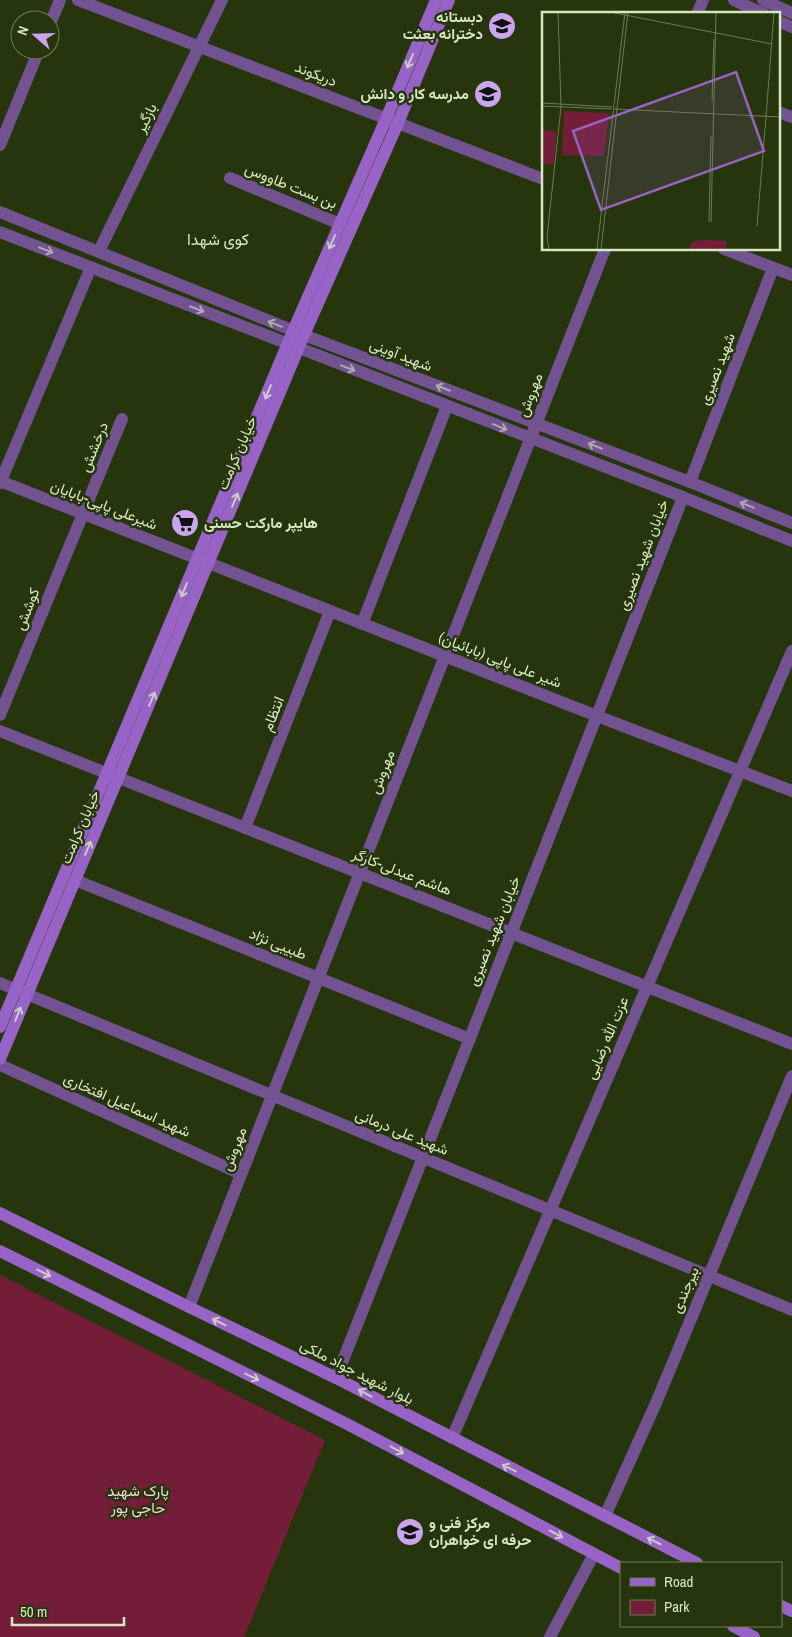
<svg xmlns="http://www.w3.org/2000/svg" width="792" height="1637" viewBox="0 0 792 1637" font-family="'Archivo Narrow',Vazirmatn,sans-serif">
<style>
.green{fill:#741d38}
.lines{fill:none;stroke-linecap:round;stroke-linejoin:round}
.minor{stroke:#725291;stroke-width:12}
.tertiary{stroke:#725291;stroke-width:12}
.secondary{stroke:#9863c7;stroke-width:12}
.oneway{stroke:#cacdc2}
.oneway2{stroke:#aeabae}
.labels{text-anchor:middle;stroke-width:5;stroke-linejoin:round;paint-order:stroke}
.poi-label{font-size:15px;font-weight:bold;fill:#d6e7c1;stroke:#27350d;text-anchor:end}
.street-label{font-size:15px;fill:#d6e7c1;stroke:#27350d}
.park-label{font-size:15px;fill:#f7d4da;stroke:#27350d}
.neighbourhood-label{font-size:16px;fill:#d6e7c1;stroke:#27350d}
.inset-road{fill:none;stroke:#6d7c55;stroke-width:1}
.view{fill:#9664c0;fill-opacity:0.15;stroke:#9664c0;stroke-width:2.5}
.inset-edge{fill:none;stroke:#d6e7c1;stroke-width:2.5}
</style>
<rect width="100%" height="100%" fill="#27350d"/>
<path class="green" d="M0,1275L325,1440L244,1637H0Z"/>
<g class="lines">
<g class="minor">
<path d="M78,0L543,179"/>
<path d="M697,14L703,0"/>
<path d="M50,24L60,0"/>
<path d="M778,112L792,117"/>
<path d="M0,145L39,50"/>
<path d="M230,178L340,224"/>
<path d="M724,249L792,275"/>
<path d="M99,251L222,0"/>
<path d="M0,481L597,716L792,791"/>
<path d="M690,482L773,268"/>
<path d="M0,483L91,267"/>
<path d="M362,624L447,406"/>
<path d="M0,715L122,419"/>
<path d="M0,731L792,1044"/>
<path d="M245,828L330,611"/>
<path d="M75,880L470,1039"/>
<path d="M0,983L792,1310"/>
<path d="M0,1065L241,1174"/>
<path d="M189,1307L605,249"/>
<path d="M336,1378L683,497"/>
<path d="M452,1438L792,651"/>
<path d="M605,1516L656,1403L792,1076"/>
<path d="M550,1637L594,1554"/>
</g>
<g class="tertiary">
<path d="M734,0L764,14"/>
<path d="M763,0L792,13"/>
<path d="M778,21L792,27"/>
<path d="M0,212L304,335L690,482L792,523"/>
<path d="M0,232L683,497L792,541"/>
</g>
<g class="secondary">
<path d="M0,1027L293,331L386,119L436,0"/>
<path d="M0,1059L304,335L398,123L449,0"/>
<path d="M0,1213L189,1307L336,1378L697,1563"/>
<path d="M0,1251L349,1425L621,1568"/>
<path d="M781,1606L792,1611"/>
<path d="M733,1626L754,1637"/>
</g>
</g>
<defs><path id="oneway-shaft" d="M-6 0H5M1.5-3L5.5 0L1.5 3" fill="none" stroke-width="1.6" stroke-linecap="round" stroke-linejoin="round" transform="scale(1.25)"/></defs>
<g class="oneway">
<use href="#oneway-shaft" transform="translate(410 61) rotate(113)"/>
<use href="#oneway-shaft" transform="translate(332 242) rotate(114)"/>
<use href="#oneway-shaft" transform="translate(268 392) rotate(113)"/>
<use href="#oneway-shaft" transform="translate(235 500) rotate(-67)"/>
<use href="#oneway-shaft" transform="translate(184 590) rotate(113)"/>
<use href="#oneway-shaft" transform="translate(152 699) rotate(-67)"/>
<use href="#oneway-shaft" transform="translate(88 848) rotate(-67)"/>
<use href="#oneway-shaft" transform="translate(18 1014) rotate(-68)"/>
<use href="#oneway-shaft" transform="translate(44 1273) rotate(26)"/>
<use href="#oneway-shaft" transform="translate(219 1322) rotate(-154)"/>
<use href="#oneway-shaft" transform="translate(252 1377) rotate(26)"/>
<use href="#oneway-shaft" transform="translate(365 1393) rotate(-152)"/>
<use href="#oneway-shaft" transform="translate(397 1450) rotate(28)"/>
<use href="#oneway-shaft" transform="translate(509 1468) rotate(-153)"/>
<use href="#oneway-shaft" transform="translate(556 1534) rotate(28)"/>
<use href="#oneway-shaft" transform="translate(654 1541) rotate(-153)"/>
</g>
<g class="oneway2">
<use href="#oneway-shaft" transform="translate(46 250) rotate(21)"/>
<use href="#oneway-shaft" transform="translate(197 309) rotate(21)"/>
<use href="#oneway-shaft" transform="translate(275 324) rotate(-158)"/>
<use href="#oneway-shaft" transform="translate(348 368) rotate(21)"/>
<use href="#oneway-shaft" transform="translate(443 388) rotate(-159)"/>
<use href="#oneway-shaft" transform="translate(500 427) rotate(22)"/>
<use href="#oneway-shaft" transform="translate(595 446) rotate(-159)"/>
<use href="#oneway-shaft" transform="translate(747 505) rotate(-158)"/>
</g>
<defs>
<g id="school-disc" transform="scale(1.4375)"><circle r="9.5" fill="#c9a5ee" stroke="#27350d"/><path d="M0-5L7-2L0 1L-7-2ZM-4 1L0 2.5L4 1V4Q0 6-4 4Z" fill="#111"/></g>
<g id="supermarket-disc" transform="scale(1.4375)"><circle r="9.5" fill="#c9a5ee" stroke="#27350d"/><path d="M-6-5.5h2.5l.6 2H6L4.5 2H-2.5L-4.4-4H-6ZM-1.5 3.2a1.3 1.3 0 1 0 .1 0ZM3 3.2a1.3 1.3 0 1 0 .1 0Z" fill="#111"/></g>
</defs>
<g fill-rule="evenodd">
<use href="#school-disc" x="502" y="26"/>
<use href="#school-disc" x="488" y="94"/>
<use href="#supermarket-disc" x="185" y="523"/>
<use href="#school-disc" x="410" y="1532"/>
</g>
<g class="labels">
<g class="poi-label">
<text x="483" y="22">دبستانه<tspan x="483" dy="17">دخترانه بعثت</tspan></text>
<text x="469" y="99">مدرسه کار و دانش</text>
<text x="204" y="528" text-anchor="start">هایپر مارکت حسنی</text>
<text x="429" y="1528" text-anchor="start">مرکز فنی و<tspan x="429" dy="17">حرفه ای خواهران</tspan></text>
</g>
<g class="street-label">
<text transform="translate(316 74) rotate(21)" y="5">دریکوند</text>
<text transform="translate(146 118) rotate(-64)" y="5">بازگیر</text>
<text transform="translate(291 186) rotate(22)" y="5">بن بست طاووس</text>
<text transform="translate(401 355) rotate(21)" y="5">شهید آوینی</text>
<text transform="translate(717 369) rotate(-69)" y="5">شهید نصیری</text>
<text transform="translate(530 395) rotate(-69)" y="5">مهروش</text>
<text transform="translate(94 447) rotate(-68)" y="5">درخشش</text>
<text transform="translate(237 453) rotate(-67)" y="5">خیابان کرامت</text>
<text transform="translate(104 505) rotate(21)" y="5">شیرعلی پاپی-بابایان</text>
<text transform="translate(643 555) rotate(-69)" y="5">خیابان شهید نصیری</text>
<text transform="translate(27 609) rotate(-68)" y="5">کوشش</text>
<text transform="translate(500 660) rotate(21)" y="5">شیر علی پاپی (بابائیان)</text>
<text transform="translate(273 714) rotate(-68)" y="5">انتظام</text>
<text transform="translate(382 772) rotate(-69)" y="5">مهروش</text>
<text transform="translate(80 827) rotate(-67)" y="5">خیابان کرامت</text>
<text transform="translate(402 872) rotate(21)" y="5">هاشم عبدلی-کارگر</text>
<text transform="translate(494 931) rotate(-68)" y="5">خیابان شهید نصیری</text>
<text transform="translate(278 944) rotate(22)" y="5">طبیبی نژاد</text>
<text transform="translate(607 1038) rotate(-67)" y="5">عزت الله رضایی</text>
<text transform="translate(127 1105) rotate(24)" y="5">شهید اسماعیل افتخاری</text>
<text transform="translate(402 1132) rotate(22)" y="5">شهید علی درمانی</text>
<text transform="translate(234 1149) rotate(-69)" y="5">مهروش</text>
<text transform="translate(685 1290) rotate(-67)" y="5">بیرجندی</text>
<text transform="translate(357 1372) rotate(27)" y="5">بلوار شهید جواد ملکی</text>
</g>
<g class="park-label">
<text x="138" y="1496">پارک شهید<tspan x="138" dy="17">حاجی پور</tspan></text>
</g>
<g class="neighbourhood-label">
<text x="218" y="245">کوی شهدا</text>
</g>
</g>
<g transform="translate(542 12)">
<rect width="238" height="238" fill="#27350d"/>
<path d="M22,99L67,101L62,144L20,143ZM0,118L14,119L12,153L0,151ZM163,228L185,229L184,237H148L149,230Z" fill="#741d38"/>
<path class="inset-road" d="M68,0L230,32M170,89L172,27M0,91L70,95M0,94L70,97M72,97L238,105M224,105L232,0M167,210L169,124M169,210L174,0M215,214L224,105M7,237L5,225L19,95L16,0M55,237L83,0M59,237L86,0"/>
<path class="view" d="M194,60L222,139L59,198L31,119Z"/>
<rect width="238" height="238" class="inset-edge"/>
</g>
<rect x="620" y="1562" width="162" height="65" fill="#27350d" stroke="#6d7c55"/>
<rect x="630" y="1578" width="25" height="8" fill="#9863c7" stroke="#6d7c55"/>
<text x="664" y="1587" font-size="15" fill="#d6e7c1">Road</text>
<rect x="630" y="1600" width="25" height="15" fill="#741d38" stroke="#6d7c55"/>
<text x="664" y="1612" font-size="15" fill="#d6e7c1">Park</text>
<g transform="translate(35 35) rotate(290)"><circle r="24" fill="#27350d" stroke="#6d7c55"/>
<path d="M0-4L9 19L0 12L-9 19Z" fill="#c9a5ee"/>
<text y="-8" font-size="14" font-weight="bold" text-anchor="middle" fill="#d6e7c1">N</text>
</g>
<path d="M12 1617v8h112v-8" fill="none" stroke="#d6e7c1" stroke-width="2.5"/>
<text x="20" y="1617" font-size="15" fill="#d6e7c1" stroke="#27350d" stroke-width="4" paint-order="stroke">50 m</text>
</svg>
